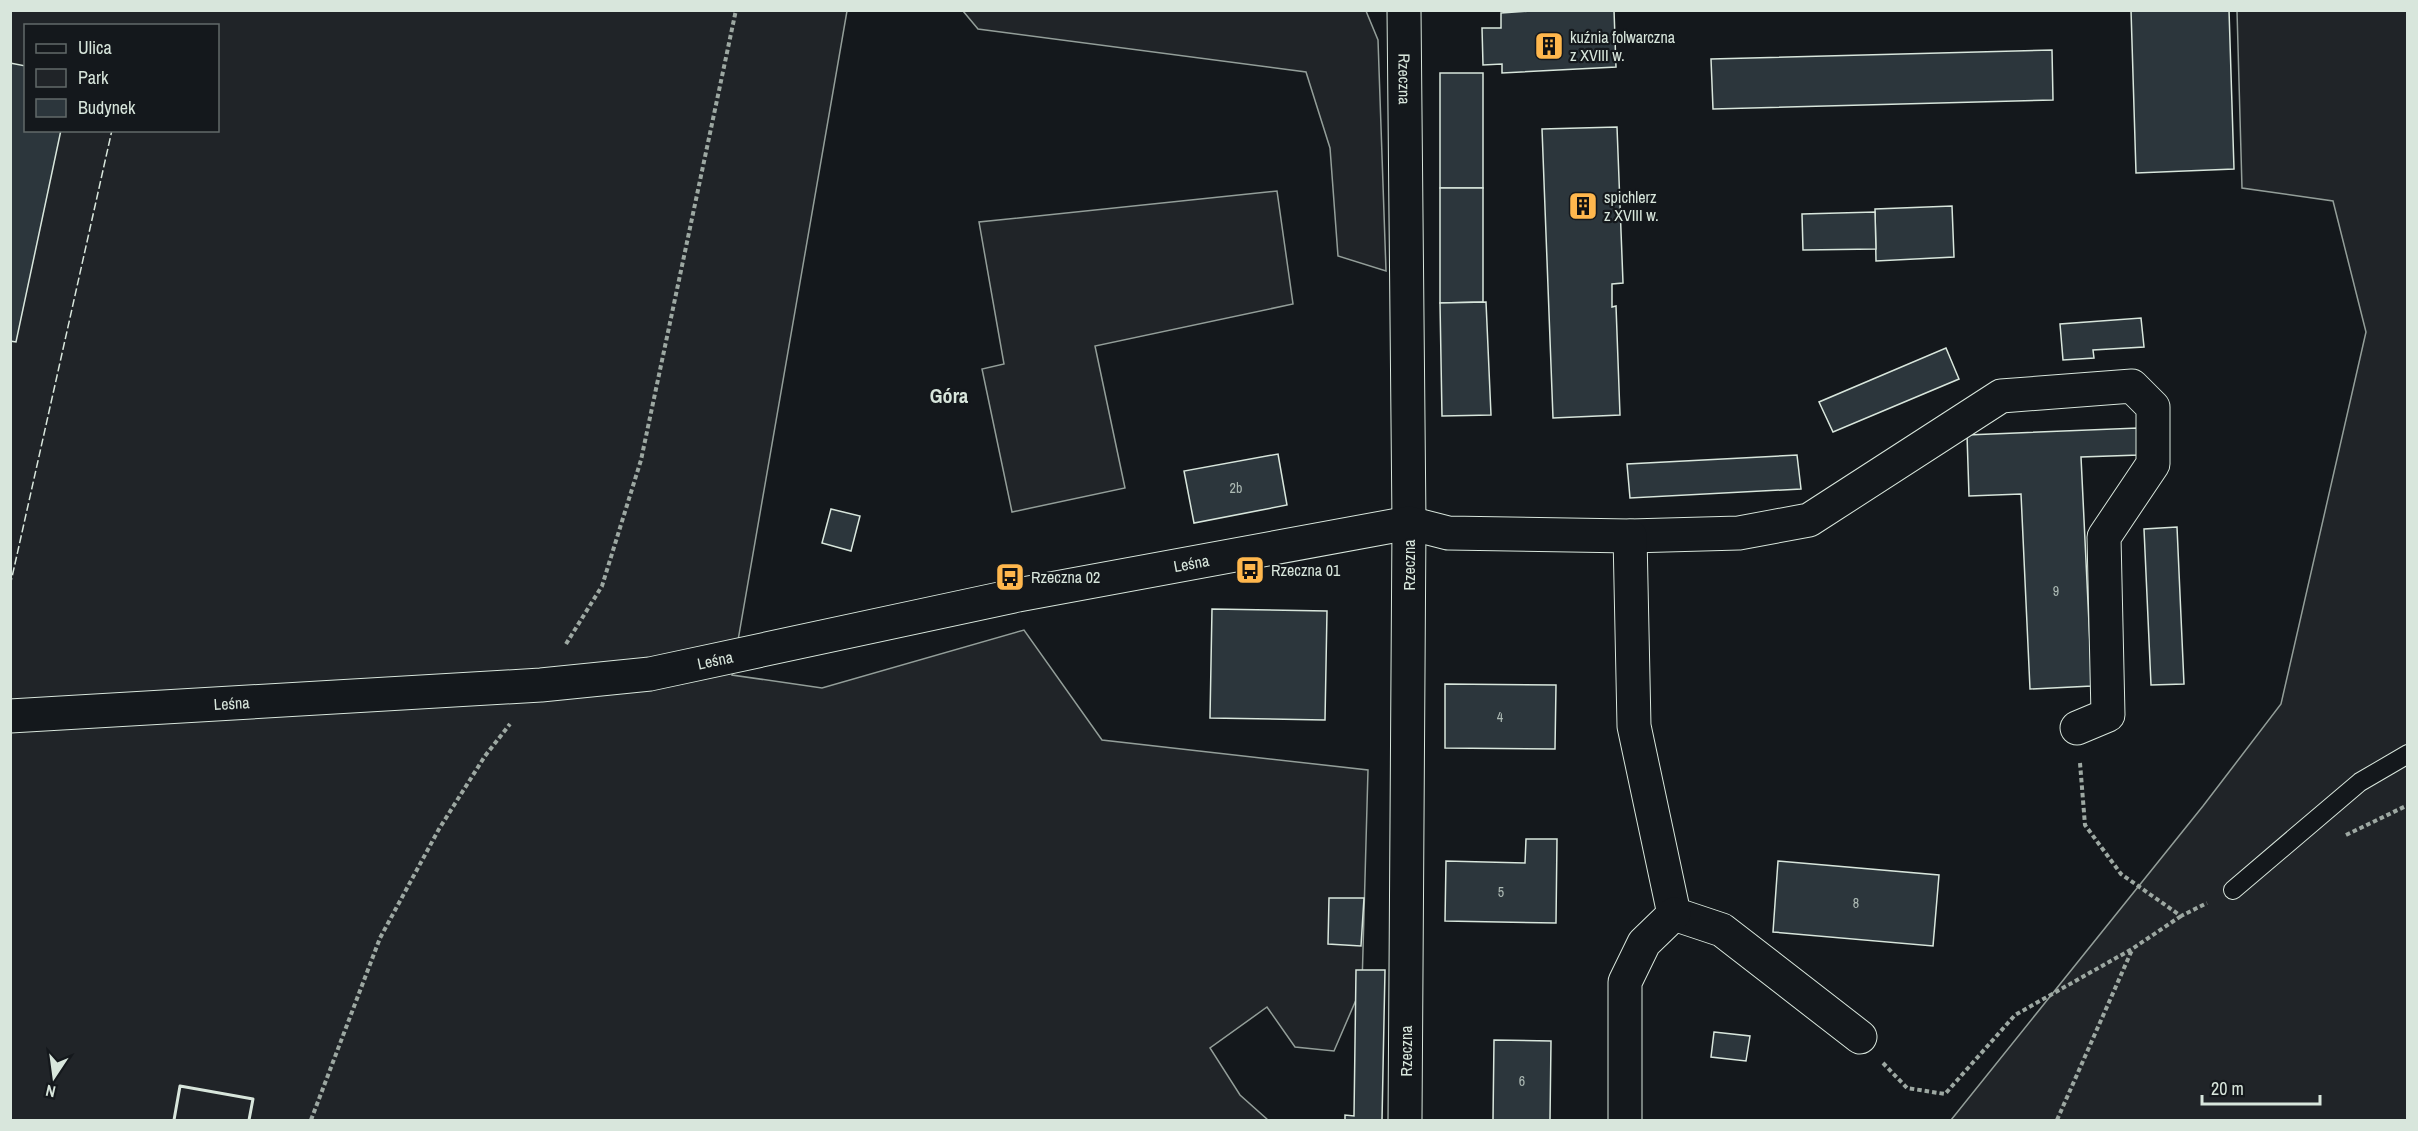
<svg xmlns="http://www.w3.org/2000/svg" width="2418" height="1131" viewBox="0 0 2418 1131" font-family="'Archivo Narrow',sans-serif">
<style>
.green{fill:#202428;stroke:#939e99;stroke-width:1.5;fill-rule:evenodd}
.building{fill:#2c363c;stroke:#d8e6dc;stroke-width:1.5}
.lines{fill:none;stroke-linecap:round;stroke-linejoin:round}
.lane-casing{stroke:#d8e6dc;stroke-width:20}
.street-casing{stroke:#d8e6dc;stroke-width:35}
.path{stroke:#9da8a2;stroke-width:4;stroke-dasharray:4.5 3;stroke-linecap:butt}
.lane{stroke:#14181c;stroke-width:18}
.street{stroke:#14181c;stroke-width:33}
.fence{stroke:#d8e6dc;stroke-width:1.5;stroke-dasharray:8 3;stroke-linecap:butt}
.wall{stroke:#d8e6dc;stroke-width:3}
.labels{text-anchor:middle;stroke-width:4.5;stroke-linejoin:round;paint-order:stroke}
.number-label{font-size:14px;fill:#adbab4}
.poi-label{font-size:16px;fill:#d8e6dc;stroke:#14181c;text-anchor:start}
.street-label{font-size:16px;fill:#d8e6dc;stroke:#14181c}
.quarter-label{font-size:20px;font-weight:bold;fill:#d8e6dc;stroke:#14181c}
</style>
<rect width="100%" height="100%" fill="#14181c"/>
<g class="green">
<path d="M10,11H847L732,675L822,688L1024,630L1102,740L1368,770L1362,986L1334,1051L1295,1047L1267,1007L1210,1048L1240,1095L1268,1120H11ZM26,26H218V130H26Z"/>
<path d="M963,11H1366L1378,40L1386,271L1338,256L1330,148L1306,72L978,29Z"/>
<path d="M2237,11H2407V1120H1951L2203,806L2281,704L2366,332L2333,201L2242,188Z"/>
<path d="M1277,191L1293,304L1095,346L1125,488L1012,512L982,369L1004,364L979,222Z"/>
</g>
<g class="building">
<path d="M1544,10H1614L1616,67L1502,73V64L1483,65L1482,28H1501V13Z"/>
<path d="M2131,10H2229L2234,169L2136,173Z"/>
<path d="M2052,50L2053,100L1713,109L1711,59Z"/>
<path d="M10,63L26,66V130H61L16,342L10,341Z"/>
<rect x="1440" y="73" width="43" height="115"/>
<path d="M1617,127L1623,283L1612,284V307L1616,306L1620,415L1553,418L1542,129Z"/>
<path d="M1440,188H1483V302L1440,303Z"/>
<path d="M1952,206L1954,257L1876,261L1875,209Z"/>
<path d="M1875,212L1876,249L1803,250L1802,214Z"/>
<path d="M1486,302L1491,415L1442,416L1440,303Z"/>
<path d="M2141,318L2144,347L2093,350L2094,358L2063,360L2060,324Z"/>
<path d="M1946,348L1959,379L1833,432L1819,402Z"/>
<path d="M2138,428L2139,455L2081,457L2092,686L2030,689L2021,494L1969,496L1967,435Z"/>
<path d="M1278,454L1287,505L1194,523L1184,471Z"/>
<path d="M1797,455L1801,489L1630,498L1627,464Z"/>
<path d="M831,509L860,516L851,551L822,543Z"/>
<path d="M2177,527L2184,684L2151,685L2144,529Z"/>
<path d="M1212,609L1327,611L1325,720L1210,718Z"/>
<path d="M1445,684L1556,685L1555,749L1445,748Z"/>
<path d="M1526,839H1557L1556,923L1445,921L1446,861L1525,863Z"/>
<path d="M1778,861L1939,875L1933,946L1773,932Z"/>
<path d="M1329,898H1364L1361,946L1328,944Z"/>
<path d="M1356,970H1385L1382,1120H1345V1115L1354,1116Z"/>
<path d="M1714,1032L1750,1036L1746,1061L1711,1057Z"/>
<path d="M1494,1040L1551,1041L1550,1120H1493Z"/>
</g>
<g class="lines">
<g class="lane-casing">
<path id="lane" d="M2233,890L2360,782L2408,754"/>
</g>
<g class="street-casing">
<g id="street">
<path id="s1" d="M1404,10L1409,523L1405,1120"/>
<path d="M1630,536L1739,533L1809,520L2001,396L2132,386L2153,407V464L2104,537L2108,715L2077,728"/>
<path id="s2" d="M10,716L541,685L650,674L1018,595L1409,523L1448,533L1630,536L1634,726L1674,914L1722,930L1860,1037"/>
<path d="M1625,1120V982L1644,943L1674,914"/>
</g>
</g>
<g class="path">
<path d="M566,644L602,586L641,460L736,10"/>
<path d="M2080,763L2085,825L2121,874L2181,916L2207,903"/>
<path d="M2346,835L2408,805"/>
<path d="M1883,1063L1907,1088L1945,1094L2015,1015L2132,949L2181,916"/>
<path d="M311,1120L380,938L439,829L485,756L510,724"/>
<path d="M2057,1120L2132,950"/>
</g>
<use href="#lane" class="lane"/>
<use href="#street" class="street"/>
<path class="fence" d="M10,586L112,130"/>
<path class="wall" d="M174,1120L180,1086L253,1099L249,1120"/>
</g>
<defs>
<g id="building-square" transform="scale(1.5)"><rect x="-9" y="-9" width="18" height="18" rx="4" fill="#ffb74d" stroke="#14181c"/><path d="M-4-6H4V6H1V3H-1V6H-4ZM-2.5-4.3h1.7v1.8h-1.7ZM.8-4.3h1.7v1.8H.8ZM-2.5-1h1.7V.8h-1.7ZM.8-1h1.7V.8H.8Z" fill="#111"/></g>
<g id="bus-square" transform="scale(1.5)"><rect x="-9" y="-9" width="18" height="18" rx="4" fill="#ffb74d" stroke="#14181c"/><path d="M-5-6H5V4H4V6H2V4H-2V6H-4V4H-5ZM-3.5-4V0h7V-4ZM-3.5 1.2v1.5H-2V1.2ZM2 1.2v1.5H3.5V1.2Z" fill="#111"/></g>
</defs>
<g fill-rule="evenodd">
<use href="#building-square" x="1549" y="46"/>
<use href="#building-square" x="1583" y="206"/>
<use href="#bus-square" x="1250" y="570"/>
<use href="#bus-square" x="1010" y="577"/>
</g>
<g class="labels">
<g class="number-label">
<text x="1236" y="493">2b</text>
<text x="2056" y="596">9</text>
<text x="1500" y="722">4</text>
<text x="1501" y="897">5</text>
<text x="1856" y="908">8</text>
<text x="1522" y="1086">6</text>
</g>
<g class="poi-label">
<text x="1570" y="43">kuźnia folwarczna<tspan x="1570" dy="18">z XVIII w.</tspan></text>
<text x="1604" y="203">spichlerz<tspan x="1604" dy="18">z XVIII w.</tspan></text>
<text x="1271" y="576">Rzeczna 01</text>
<text x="1031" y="583">Rzeczna 02</text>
</g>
<g class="street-label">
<text dy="6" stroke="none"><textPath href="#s1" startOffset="69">Rzeczna</textPath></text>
<text dy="6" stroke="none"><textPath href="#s2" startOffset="1194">Leśna</textPath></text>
<text transform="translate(1409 565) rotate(-90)" y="6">Rzeczna</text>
<text dy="6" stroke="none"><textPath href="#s2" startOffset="708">Leśna</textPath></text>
<text dy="6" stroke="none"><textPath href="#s2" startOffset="222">Leśna</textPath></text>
<text transform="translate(1406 1051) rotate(-90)" y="6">Rzeczna</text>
</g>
<g class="quarter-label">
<text x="949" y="403">Góra</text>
</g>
</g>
<rect width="2418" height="1131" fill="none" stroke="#d8e6dc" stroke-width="24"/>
<rect x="24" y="24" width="195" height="108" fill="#14181c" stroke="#626a69" stroke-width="1.5"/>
<rect x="36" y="44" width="30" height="9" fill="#14181c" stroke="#626a69" stroke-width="1.5"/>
<text x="78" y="54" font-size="18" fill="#d8e6dc">Ulica</text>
<rect x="36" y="69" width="30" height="18" fill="#202428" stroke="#626a69" stroke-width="1.5"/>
<text x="78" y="84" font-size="18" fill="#d8e6dc">Park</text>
<rect x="36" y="99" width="30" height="18" fill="#2c363c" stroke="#626a69" stroke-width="1.5"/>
<text x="78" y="114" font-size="18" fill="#d8e6dc">Budynek</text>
<g transform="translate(54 1077) rotate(193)" stroke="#14181c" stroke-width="4.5" paint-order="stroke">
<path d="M0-4.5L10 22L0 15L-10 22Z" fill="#d8e6dc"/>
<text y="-9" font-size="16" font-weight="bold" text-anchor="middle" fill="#d8e6dc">N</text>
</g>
<path d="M2202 1095v9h118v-9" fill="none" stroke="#d8e6dc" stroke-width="3"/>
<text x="2211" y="1095" font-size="18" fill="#d8e6dc" stroke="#14181c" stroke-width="4.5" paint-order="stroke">20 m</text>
</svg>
